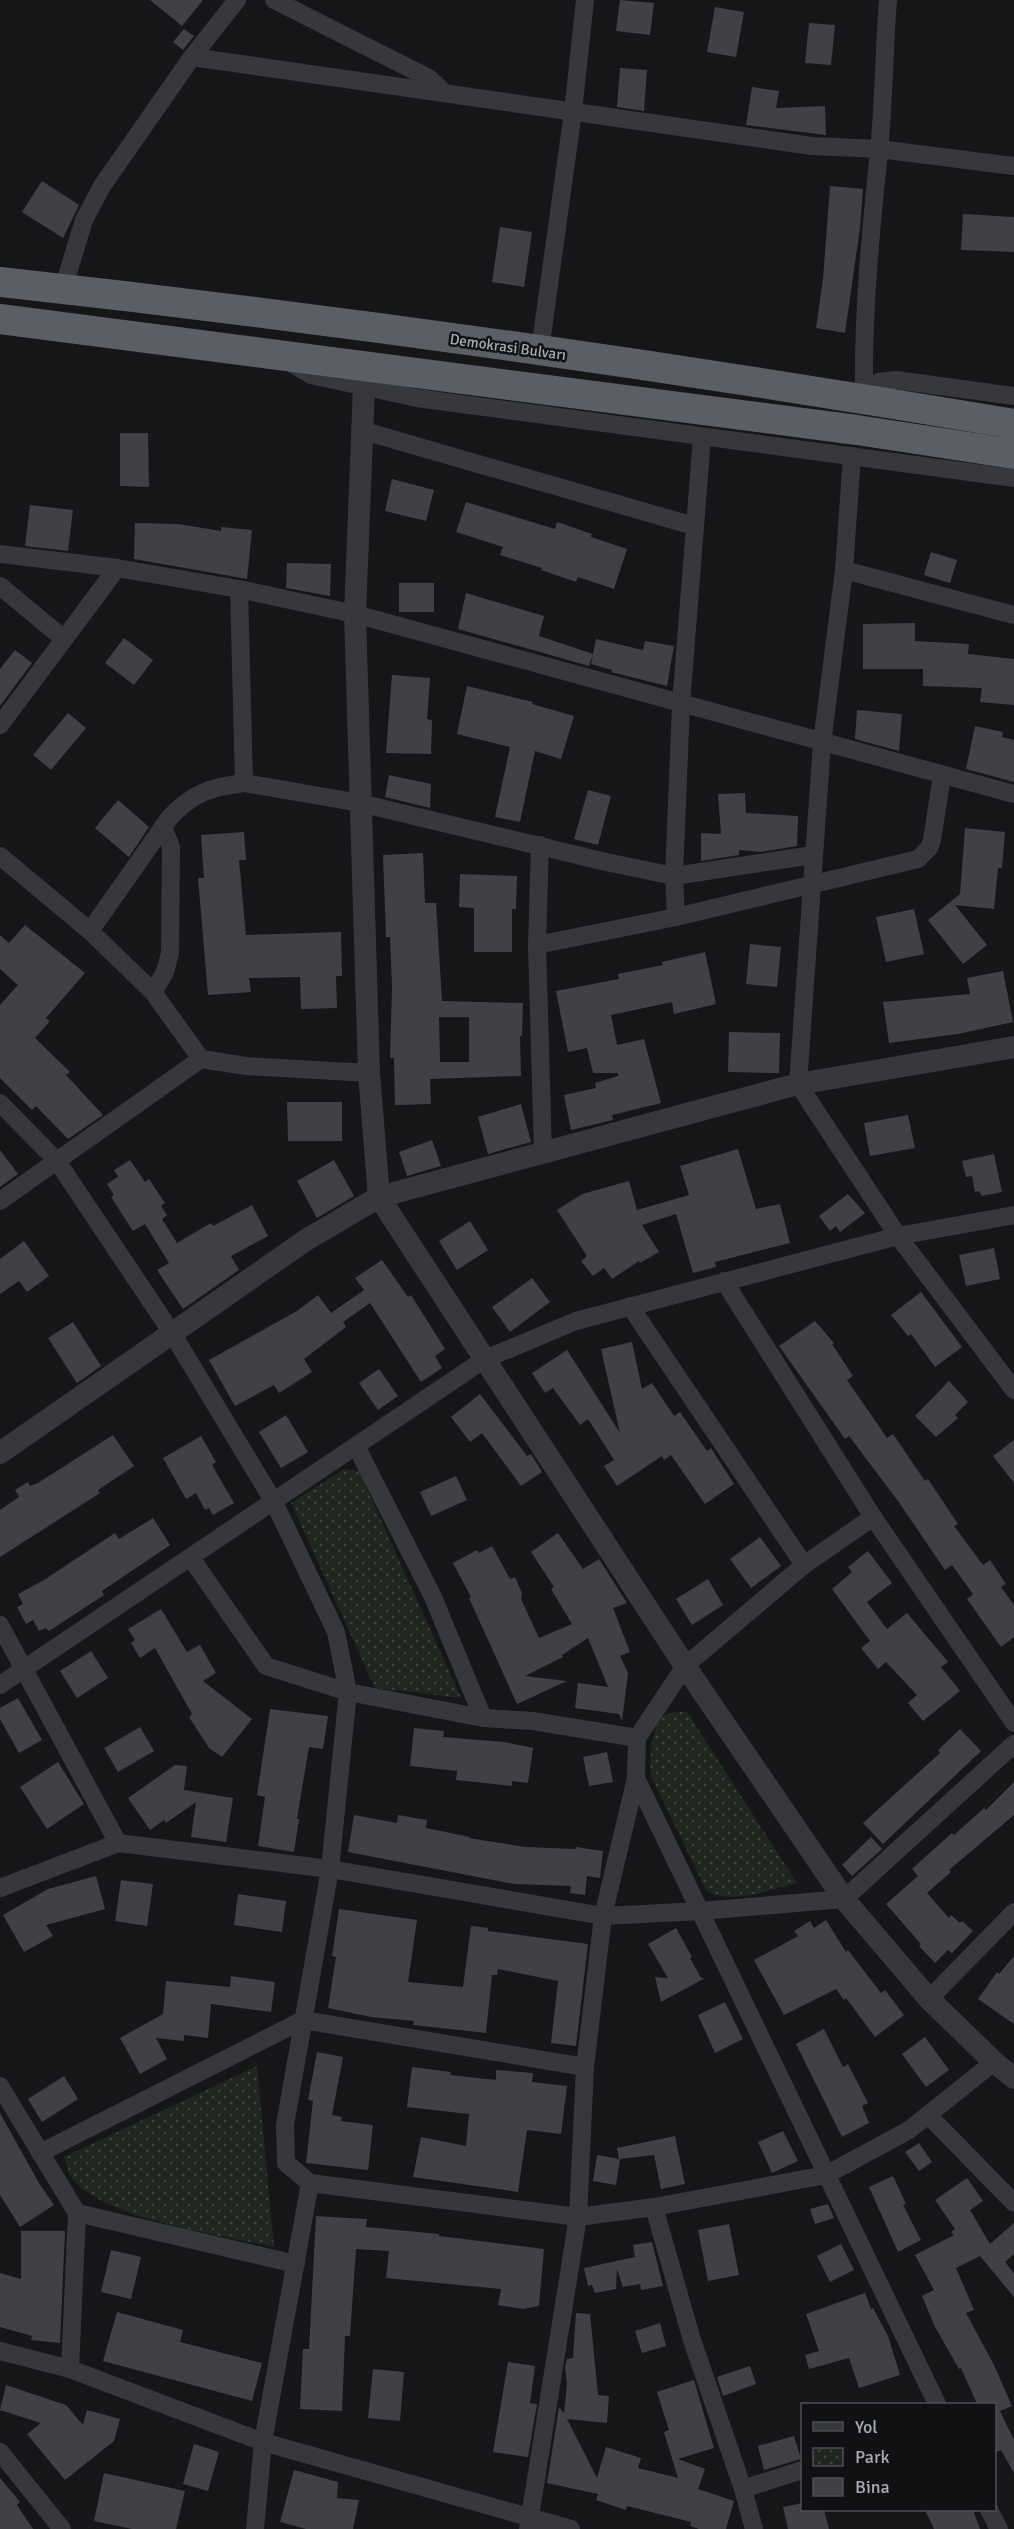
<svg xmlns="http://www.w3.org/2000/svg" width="1014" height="2529" viewBox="0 0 1014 2529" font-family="Signika,sans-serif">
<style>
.park{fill:url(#park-dots)}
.building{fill:#404145;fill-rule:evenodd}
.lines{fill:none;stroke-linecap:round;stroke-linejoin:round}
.minor{stroke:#37383d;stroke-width:18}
.tertiary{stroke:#37383d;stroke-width:22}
.trunk{stroke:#5b5e65;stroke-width:30}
.labels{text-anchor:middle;stroke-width:5;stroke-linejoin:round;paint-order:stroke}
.street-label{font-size:15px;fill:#a8adb8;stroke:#111113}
</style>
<defs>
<pattern id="park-dots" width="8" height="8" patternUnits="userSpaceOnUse" patternTransform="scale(1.5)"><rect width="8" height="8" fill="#1e261f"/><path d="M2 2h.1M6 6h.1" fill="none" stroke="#3c433d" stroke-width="1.8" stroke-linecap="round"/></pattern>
</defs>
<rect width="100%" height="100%" fill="#161618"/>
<g class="park">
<path d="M344,1469L359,1471L461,1698L375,1688L291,1503Z"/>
<path d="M674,1712H687L797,1883C771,1889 728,1906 706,1890L651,1776C649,1754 651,1736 661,1716Z"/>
<path d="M257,2066L274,2247C224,2236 103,2219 72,2178C68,2173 67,2163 64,2157Z"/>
</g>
<g class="building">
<path d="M150,0H203L182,26Z"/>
<path d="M620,0L654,3L650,35L616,31Z"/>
<path d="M715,7L744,12L736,57L707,52Z"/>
<path d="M809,23L835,25L831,65L805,63Z"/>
<path d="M184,29L194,36L183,50L173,42Z"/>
<path d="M620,68L647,70L644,111L617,107Z"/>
<path d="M752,87L779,91L776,108L825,106L826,135L746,125Z"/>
<path d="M42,181L79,205L63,238L22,212Z"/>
<path d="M830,186L863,189L860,228L845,333L816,328L823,279Z"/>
<path d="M963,214L1014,217V252L961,250Z"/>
<path d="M500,227L532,232L524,287L492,282Z"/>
<path d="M120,433H148L149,487L120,486Z"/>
<path d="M392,479L434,490L426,521L385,511Z"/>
<path d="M466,502L555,529L557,522L592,534L591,537L627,549L614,589L578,577L576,582L541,570L542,568L500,555L503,547L456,532Z"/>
<path d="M30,505L73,510L68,551L25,546Z"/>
<path d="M135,523L178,524L221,531V527L252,530L247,579L134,559Z"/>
<path d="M931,552L957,560L950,583L924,575Z"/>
<path d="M287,563L331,564L330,596L286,588Z"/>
<rect x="399" y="583" width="35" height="29"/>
<path d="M466,593L544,616L539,636L593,654L589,666L458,629Z"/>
<path d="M915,623V641L969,644L968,654L1014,659V705L980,702L982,688L923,686V669H863V624Z"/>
<path d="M124,638L153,660L134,685L105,663Z"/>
<path d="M596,639L643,650L645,641L674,646L667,686L611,672L612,670L591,664Z"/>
<path d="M15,650L32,663L0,706V669Z"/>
<path d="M392,675L430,678L427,719L432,720L431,754L386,753Z"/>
<path d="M467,686L533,702L532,704L574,716L561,759L535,751L520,822L495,817L510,747L457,734Z"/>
<path d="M857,710L902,714L899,751L855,739Z"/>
<path d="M68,713L86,728L51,770L33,755Z"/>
<path d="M975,726L1003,732L1002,737L1014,740V782L966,769Z"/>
<path d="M389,775L431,784L430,808L385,797Z"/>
<path d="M588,790L611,796L598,845L574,839Z"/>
<path d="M745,793L746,813L798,816L797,846L761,852L739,850V855L701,861V833L721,834L718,794Z"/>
<path d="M118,800L149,827L129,857L95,828Z"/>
<path d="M965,828L1005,832L1002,868H998L994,909L955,905L987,945L963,964L928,920L960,894Z"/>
<path d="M244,832L246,860H239L246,935L341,932L342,976H336L337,1008L301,1009L300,977L249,978L251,992L208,995L198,878H204L201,835Z"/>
<path d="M423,853L425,903H436L442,1001L523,1003L522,1036H520L521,1076L430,1079L431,1104L395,1105L394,1058H390L392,987L390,937H386L383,855ZM439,1017H469V1062H440Z"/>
<path d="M460,874L517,876L516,909H512V952H474V908L459,907Z"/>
<path d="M914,909L924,954L886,962L876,917Z"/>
<path d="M25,925L85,973L46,1018L50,1021L35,1038L70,1072L66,1075L103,1115L68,1139L36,1106L32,1110L0,1078V1005L18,985L0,969V935L9,943Z"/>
<path d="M750,944L781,947L777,987L746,984Z"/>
<path d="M705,952L716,1004L674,1014L672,1002L611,1015L617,1045L644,1039L661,1103L612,1115L613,1120L571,1130L564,1095L596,1088L595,1083L618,1076V1073H593L587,1048L568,1052L556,991L619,979L618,974L663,965L662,962Z"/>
<path d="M1003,971L1013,1022L958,1034L889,1043L883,1002L970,994L967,978Z"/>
<path d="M729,1032L780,1033L779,1073L728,1072Z"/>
<path d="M287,1102H342V1141H288Z"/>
<path d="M521,1104L531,1142L488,1154L478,1117Z"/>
<path d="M908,1115L915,1148L870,1156L864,1123Z"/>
<path d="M432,1140L441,1166L407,1176L399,1152Z"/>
<path d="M738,1149L756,1209L780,1204L790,1243L715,1262L716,1267L693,1273L676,1214L642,1225L659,1252L640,1263L639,1261L612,1279L604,1268L593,1276L581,1261L587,1256L557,1210L582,1194L629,1181L637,1210L689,1195L680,1166Z"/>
<path d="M0,1150L18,1174L0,1187Z"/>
<path d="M994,1154L1002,1192L982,1196L979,1191L975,1192L972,1176L966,1177L962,1161Z"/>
<path d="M130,1160L145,1182L149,1179L165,1203L161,1206L167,1215L162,1219L177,1243L211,1223L213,1226L252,1205L268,1236L231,1256L239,1270L183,1309L157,1270L169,1263L145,1224L133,1231L111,1197L114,1195L107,1184L118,1177L114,1170Z"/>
<path d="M334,1160L354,1196L317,1218L297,1181Z"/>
<path d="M848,1194L865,1213L840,1232L836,1226L830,1231L819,1216Z"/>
<path d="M470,1221L488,1250L457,1270L439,1241Z"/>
<path d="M24,1241L49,1276L27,1292L19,1281L0,1294V1259Z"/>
<path d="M994,1248L1000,1279L966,1286L959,1255Z"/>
<path d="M382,1260L408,1297L411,1295L445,1349L435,1356L442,1368L421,1382L370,1303L343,1322L346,1327L304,1359L312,1372L279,1393L274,1385L235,1406L209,1360L297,1311L318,1295L331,1313L364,1290L355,1278Z"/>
<path d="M532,1278L550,1302L510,1332L492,1307Z"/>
<path d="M921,1292L962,1347L935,1367L911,1334L908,1336L891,1315Z"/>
<path d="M815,1321L834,1343L832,1344L853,1376L847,1380L887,1438L893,1434L925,1481L928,1479L958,1524L954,1526L983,1565L990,1560L1006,1584L1001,1587L1014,1605V1637L1001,1647L967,1599L973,1594L952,1565L945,1570L898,1501L849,1436L845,1439L779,1346Z"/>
<path d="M73,1322L101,1366L77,1383L48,1338Z"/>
<path d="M632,1342L642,1389L652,1383L674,1416L680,1412L707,1451L711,1448L734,1484L705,1504L671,1455L664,1460L662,1456L617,1486L604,1466L614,1460L588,1419L580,1425L553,1388L545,1393L532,1373L567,1350L620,1433L601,1349Z"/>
<path d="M379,1369L398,1396L378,1410L359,1383Z"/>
<path d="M949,1381L968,1402L955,1415L958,1418L936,1437L915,1416Z"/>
<path d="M480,1394L527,1456L531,1454L542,1472L521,1486L482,1433L470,1442L451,1417Z"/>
<path d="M286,1415L308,1452L281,1468L259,1432Z"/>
<path d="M113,1435L134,1466L98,1490L100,1493L0,1557V1510L19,1497L15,1490L28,1482L30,1486L38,1483Z"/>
<path d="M201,1436L216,1462L212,1465L234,1503L213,1515L209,1508L205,1510L196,1493L186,1499L163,1458Z"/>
<path d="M1014,1440V1483L993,1456Z"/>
<path d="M456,1476L467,1500L431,1516L420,1492Z"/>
<path d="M153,1518L170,1545L102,1591L104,1595L49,1631L46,1628L39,1631L33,1620L26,1624L17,1607L23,1604L18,1594L44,1580L115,1533L119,1539Z"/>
<path d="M558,1533L583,1569L599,1559L627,1603L613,1608L630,1652L620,1656L628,1673L622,1721L619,1714L575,1708L578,1683L608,1687L588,1638L562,1655L563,1657L525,1676L567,1681L517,1704L469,1598L471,1597L453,1563L477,1550L479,1553L492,1546L510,1579L515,1577L522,1593L521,1599L539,1638L572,1624L551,1589L554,1587L531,1552Z"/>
<path d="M760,1537L781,1566L751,1588L730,1559Z"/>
<path d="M868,1551L892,1583L867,1602L887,1629L907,1613L948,1662L941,1667L960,1691L923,1721L908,1703L917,1695L886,1662L878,1669L861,1648L870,1641L832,1589L852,1572L848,1567Z"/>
<path d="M708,1579L723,1605L692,1625L676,1599Z"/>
<path d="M161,1609L187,1652L200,1645L216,1673L203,1681L252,1719L222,1757L209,1748L189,1717L192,1714L155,1648L140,1658L131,1643L135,1640L128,1629Z"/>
<path d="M91,1651L108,1678L77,1698L60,1671Z"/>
<path d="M18,1698L42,1740L19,1753L0,1719V1708Z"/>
<path d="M270,1709L328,1716L323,1749L309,1747L297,1819H299L294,1852L258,1846L265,1797L257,1795Z"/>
<path d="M140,1727L154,1751L118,1772L104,1748Z"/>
<path d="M414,1728L444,1731L443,1737L504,1742L533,1748L528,1783L512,1781V1786L456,1780L457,1771L410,1766Z"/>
<path d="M960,1729L981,1751L883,1844L863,1823L940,1753L938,1750Z"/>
<path d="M607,1752L613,1782L589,1786L583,1757Z"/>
<path d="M58,1762L84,1804L47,1829L20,1787Z"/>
<path d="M175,1765L187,1766L184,1790L233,1798L226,1842L191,1837L196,1802L166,1823L164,1820L150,1830L128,1798Z"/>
<path d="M1014,1782V1815L949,1870L951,1872L927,1893L949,1918L951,1915L960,1923L962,1921L973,1931L952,1953L948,1950L935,1963L919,1946L921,1944L886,1904L918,1876L912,1869L934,1849L952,1833L954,1835L984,1808L986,1810Z"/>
<path d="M354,1815L397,1823L398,1815L427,1820L426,1828L470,1837L469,1838L525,1847L576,1849V1847L603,1851L600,1878L587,1876L585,1895L570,1893L571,1886L514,1884L348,1852Z"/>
<path d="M871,1837L882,1849L852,1876L842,1865Z"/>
<path d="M96,1876L105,1909L46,1925L53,1936L24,1952L3,1915L48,1889Z"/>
<path d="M121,1880L153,1884L147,1926L115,1921Z"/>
<path d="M238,1894L286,1901L282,1932L234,1925Z"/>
<path d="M339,1909L417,1920L408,1982L463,1987L471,1926L488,1928V1931L588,1944L576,2046L551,2043L558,1981L498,1969L497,1975H492L486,2033L413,2025L414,2021L371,2017L328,2008L336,1957L332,1956Z"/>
<path d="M826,1920L846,1952L848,1950L881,1993L885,1990L904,2015L875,2037L846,1998L844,2000L836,1989L784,2015L754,1960L798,1936L794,1931L810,1921L814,1928Z"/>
<path d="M676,1928L692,1957L690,1958L701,1978H705L661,2002L655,1977L668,1978L648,1944Z"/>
<path d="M1014,1956V2024L978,1999L997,1972L999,1974Z"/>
<path d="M231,1976L275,1982L271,2012L211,2004L208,2038L184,2035V2041L156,2038L167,2059L140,2074L120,2038L163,2014L166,1981L230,1987Z"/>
<path d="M725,2002L743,2039L715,2053L698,2015Z"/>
<path d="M824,2029L843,2067L848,2064L868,2103L862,2106L869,2123L842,2137L796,2044Z"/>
<path d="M925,2037L949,2070L926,2087L902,2054Z"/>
<path d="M317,2052L343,2057L332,2115L342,2117L341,2121L373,2125L368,2170L306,2163L313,2101L308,2100Z"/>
<path d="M412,2067L451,2072L450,2075L496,2080V2070L533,2073L532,2082L567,2086L561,2134L527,2130L518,2192L413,2177L421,2137L466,2146L469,2114L407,2107Z"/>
<path d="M64,2076L78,2099L42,2122L28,2099Z"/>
<path d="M0,2113L39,2183L54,2205L20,2227L0,2195Z"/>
<path d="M783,2131L798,2161L772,2173L758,2142Z"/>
<path d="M675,2136L685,2184L661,2189L654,2155L620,2159L616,2185L593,2181L597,2155L619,2159L617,2148Z"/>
<path d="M919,2143L932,2162L919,2171L905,2152Z"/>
<path d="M893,2176L906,2204L903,2205L921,2240L898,2252L869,2187Z"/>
<path d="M967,2178L983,2201L970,2210L990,2244L1014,2223V2254L1005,2262L1014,2273V2297L980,2256L956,2268L974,2310L966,2313L994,2365L1012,2406L1000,2411L1014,2440V2473L1001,2450L994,2453V2404H977L961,2368L959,2369L935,2327L922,2296L934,2290L915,2255L954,2235L951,2232L955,2229L935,2200Z"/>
<path d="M828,2204L834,2218L815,2224L810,2209Z"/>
<path d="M316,2216L367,2219L366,2227L439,2234V2236L544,2249L539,2306L523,2309L498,2305L501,2289L386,2278L389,2251L356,2249L350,2336H345L342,2411L300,2409L303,2349H309Z"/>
<path d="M729,2224L739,2275L708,2281L698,2230Z"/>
<path d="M21,2231H65L60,2343L31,2340L32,2336L0,2327V2273L21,2279Z"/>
<path d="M652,2242L663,2286L641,2290L640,2284L623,2287L617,2269L616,2289L595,2293L592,2285L588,2286L584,2268L635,2257L633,2245Z"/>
<path d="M841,2244L854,2270L830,2282L817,2256Z"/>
<path d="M111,2250L141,2257L131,2299L101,2292Z"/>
<path d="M865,2293L871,2309L873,2308L888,2336L900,2375L859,2388L849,2358L809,2369L805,2355L819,2351L806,2314Z"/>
<path d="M117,2312L183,2330L180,2342L262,2363L252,2401L103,2361Z"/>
<path d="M576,2313L590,2314L598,2395L609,2396L607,2423L567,2419L597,2478L606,2447L641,2458L638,2468L678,2478L664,2432L669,2430L657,2392L694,2380L714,2448L678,2459L705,2469L698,2489L734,2501L726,2529H699L690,2526L691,2522L627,2506L626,2510L596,2500L598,2494L547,2483L559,2407L564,2413L567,2384L565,2367L567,2359L573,2358Z"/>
<path d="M660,2323L666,2346L642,2353L635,2331Z"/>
<path d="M508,2362L535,2366L530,2403L537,2404L528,2457L493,2452Z"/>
<path d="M750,2366L756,2384L723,2396L717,2377Z"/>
<path d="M373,2369L404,2372L400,2421L368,2418Z"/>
<path d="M6,2385L66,2405L83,2425L87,2410L120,2419L114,2441L65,2480L27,2434L41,2423L0,2410Z"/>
<path d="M794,2436L801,2459L764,2470L758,2446Z"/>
<path d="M194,2444L219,2452L208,2491L183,2484Z"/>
<path d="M294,2470L338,2482L337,2498L359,2500L353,2529H306L280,2522Z"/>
<path d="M104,2473L185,2491L176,2529H132L94,2521Z"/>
<path d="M0,2478L20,2502L17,2505L33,2529H0Z"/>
<path d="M802,2503V2510H824L829,2529H788L783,2507Z"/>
<path d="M925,2510H973L980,2529H934Z"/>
</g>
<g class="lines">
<g class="minor">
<path d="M274,0L429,78L443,91"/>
<path d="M192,57L812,146L879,149L1014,166"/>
<path d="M63,289L84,220L102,186L192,57L237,0"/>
<path d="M540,350L573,112L585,0"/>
<path d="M288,361L311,375L417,398L1014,478"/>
<path d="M864,388C863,308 871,230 879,151C884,101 884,50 888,0"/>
<path d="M854,393L879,382L896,380L1014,396"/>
<path d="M364,431L694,526"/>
<path d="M852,456L844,570L822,743L798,1084L898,1236L1014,1390"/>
<path d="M0,554L117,568L239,589L355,614L1014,794"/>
<path d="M844,570L1014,615"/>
<path d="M0,586L64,639"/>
<path d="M239,589L244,783"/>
<path d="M0,725L117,568"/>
<path d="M540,845L537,945L543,1153"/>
<path d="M0,856L90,931L153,992L201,1059L246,1066L369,1073"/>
<path d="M676,917L674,876L681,705L702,437"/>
<path d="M90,931L170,817C193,793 211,787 244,783L360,803L606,862L674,876L813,855"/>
<path d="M537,945L676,917L918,859L929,848L932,840L942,776"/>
<path d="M153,992L165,972L170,953L171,847L163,827"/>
<path d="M0,1103L57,1161L172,1333L274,1502L336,1632L348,1692L330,1869L285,2125L286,2163L310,2183L578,2217L654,2207L826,2175L909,2130L994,2062"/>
<path d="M0,1201L201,1059"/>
<path d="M724,1281L873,1517L1014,1723"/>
<path d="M630,1306L804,1565"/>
<path d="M356,1446L433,1597L483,1718"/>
<path d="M191,1558L266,1666L348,1692L483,1718L533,1721L637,1738"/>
<path d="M0,1625L118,1843"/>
<path d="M0,1685L485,1359L576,1321L898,1236L1014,1215"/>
<path d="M636,1778L937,2404"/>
<path d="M0,1888L118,1843L330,1869L603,1916L701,1911L844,1899L1014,1744"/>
<path d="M929,1999L1014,1912"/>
<path d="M0,2086L77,2213L296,2264"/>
<path d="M928,2115L1014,2203"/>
<path d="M40,2153L303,2020L585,2067"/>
<path d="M654,2207L691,2337L743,2489L754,2529"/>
<path d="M0,2351L70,2369L263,2442L571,2529"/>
<path d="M70,2369L77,2213"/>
<path d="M0,2452L62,2529"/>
<path d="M743,2489L802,2470"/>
<path d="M989,2510L999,2529"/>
<path d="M255,2529L263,2442L310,2183"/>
<path d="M528,2529L578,2217L585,2067L603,1916L636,1778L637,1738L685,1666L804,1565L873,1517"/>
</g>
<g class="tertiary">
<path d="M364,387L355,614L369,1073L379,1197L685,1666L844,1899L929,1999L994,2062L1014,2078"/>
<path d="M0,1453L306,1240L379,1197L798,1084L1014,1047"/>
</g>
<g class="trunk">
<path d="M0,282C338,319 678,367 1014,424"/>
<path d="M0,319L857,430L1014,454"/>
</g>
</g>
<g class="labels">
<g class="street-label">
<text transform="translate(508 347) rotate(8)" y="5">Demokrasi Bulvarı</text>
</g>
</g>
<rect x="801" y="2403" width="195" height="108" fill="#111113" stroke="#4d4f55" stroke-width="1.5"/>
<rect x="813" y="2422" width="30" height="9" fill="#37383d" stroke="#4d4f55" stroke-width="1.5"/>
<text x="855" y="2433" font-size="18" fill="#a8adb8">Yol</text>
<rect x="813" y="2448" width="30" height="18" fill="url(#park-dots)" stroke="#4d4f55" stroke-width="1.5"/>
<text x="855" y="2463" font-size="18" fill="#a8adb8">Park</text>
<rect x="813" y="2478" width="30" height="18" fill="#404145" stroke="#4d4f55" stroke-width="1.5"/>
<text x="855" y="2493" font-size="18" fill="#a8adb8">Bina</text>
</svg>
